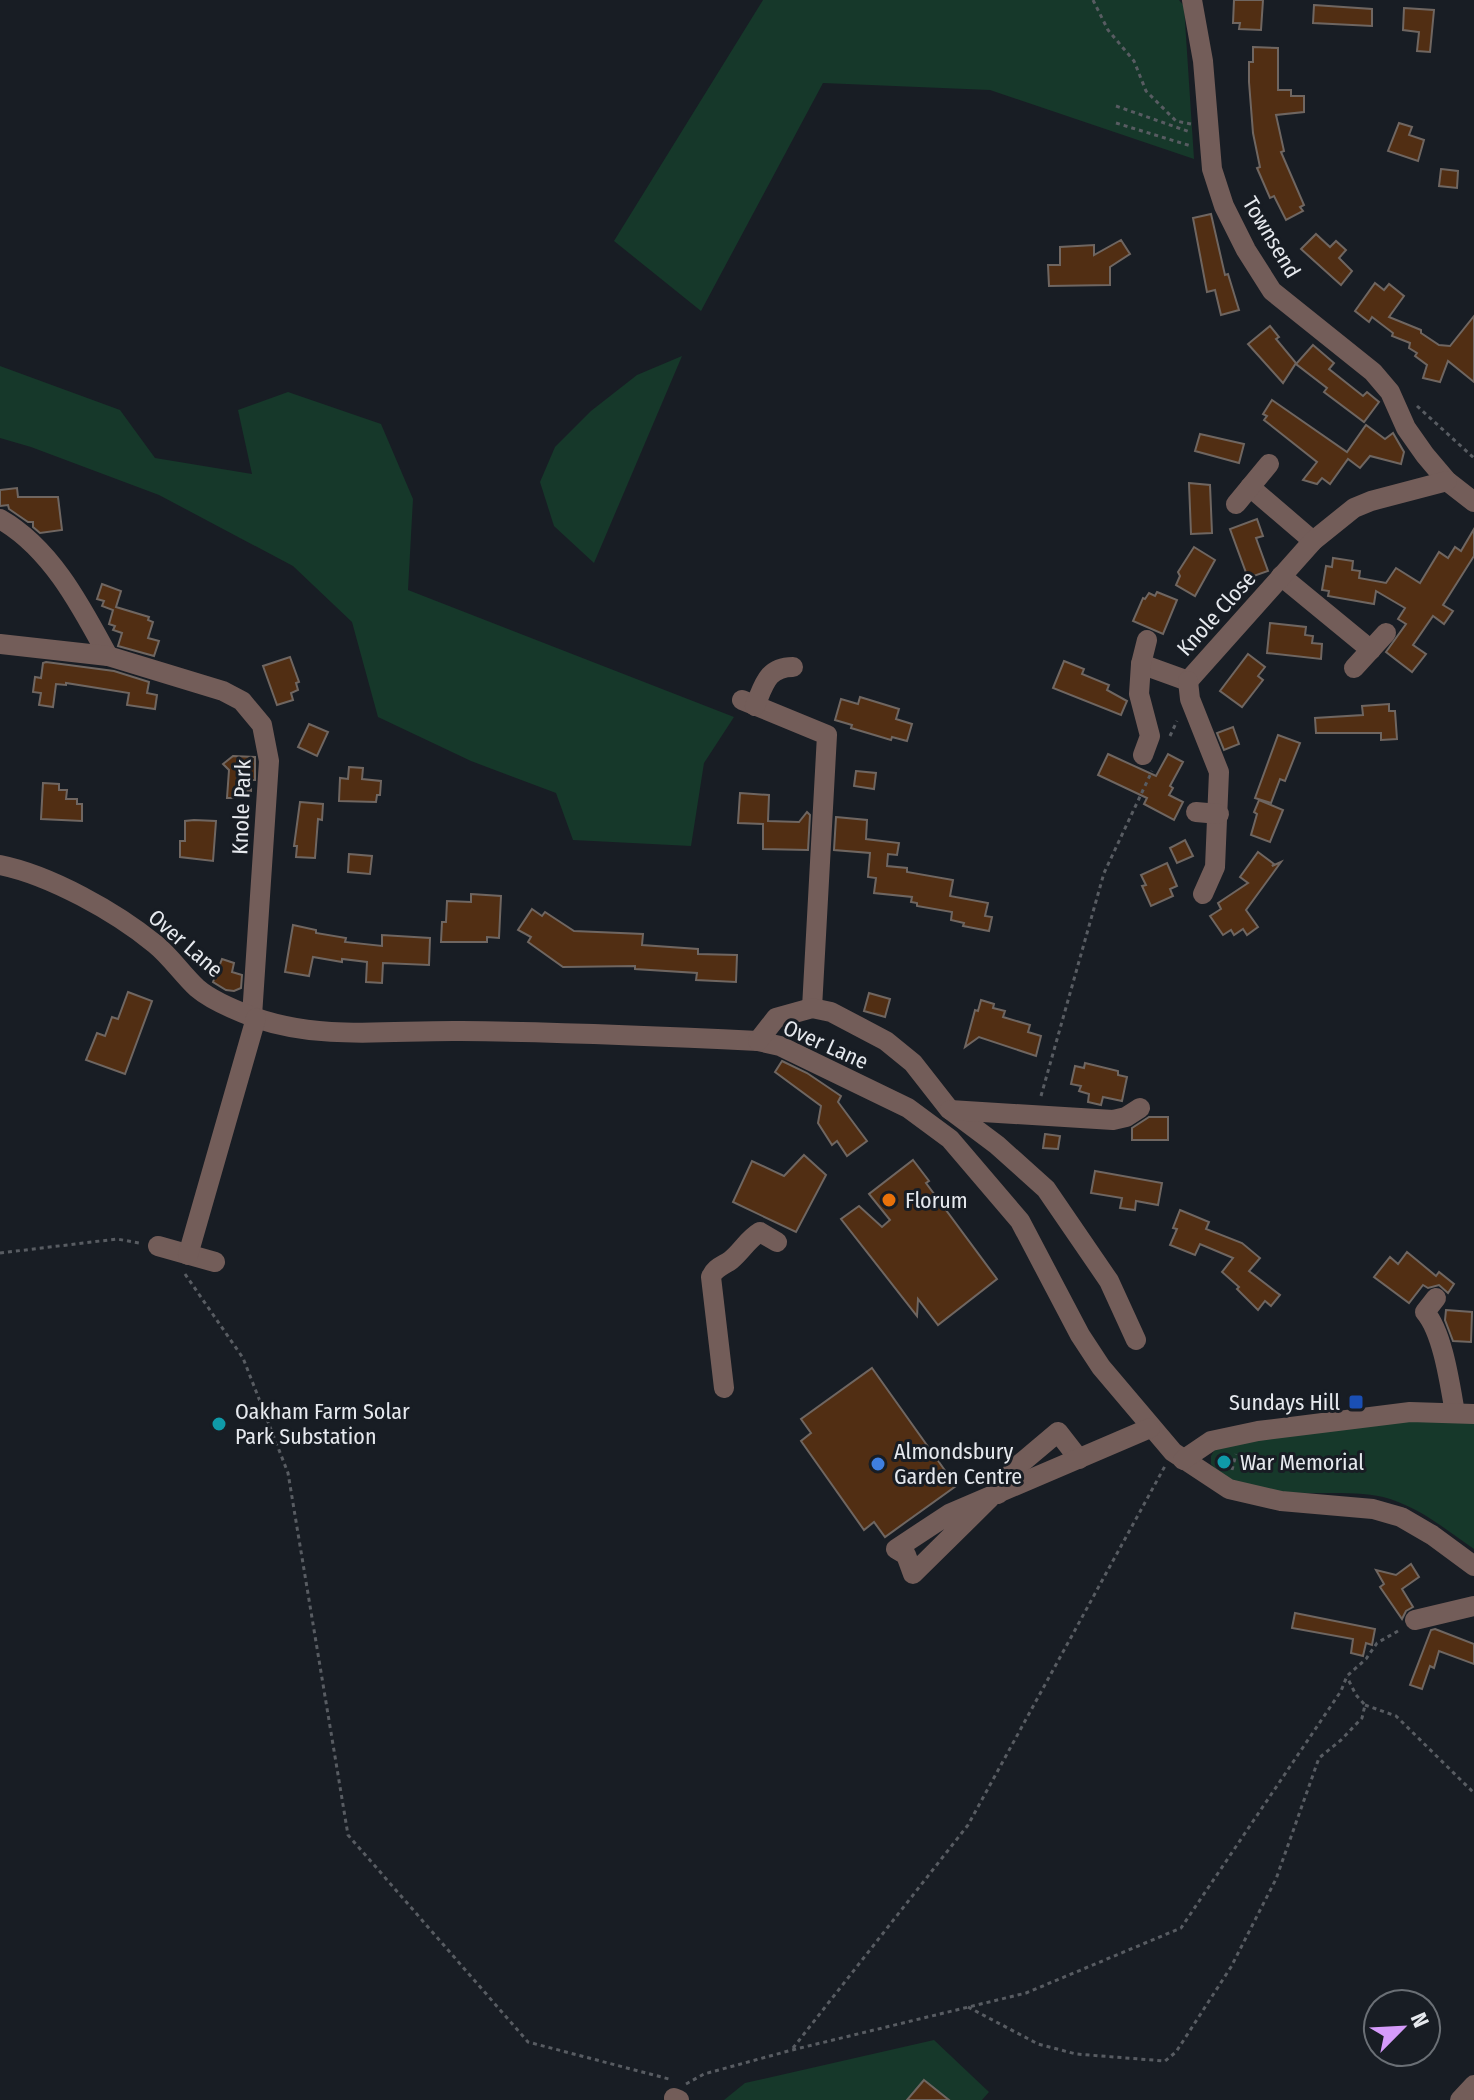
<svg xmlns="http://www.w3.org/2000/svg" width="1474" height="2100" viewBox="0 0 1474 2100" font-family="'Fira Sans Condensed',sans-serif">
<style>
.green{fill:#16382a}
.building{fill:#512e13;stroke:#6f6661;stroke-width:2}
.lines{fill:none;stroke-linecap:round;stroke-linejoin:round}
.path{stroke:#585c62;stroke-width:3;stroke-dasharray:4 4;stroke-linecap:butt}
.minor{stroke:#735d59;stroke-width:20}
.food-dot{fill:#e8710a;stroke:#181d24;stroke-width:3}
.transit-dot{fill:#1a4fb4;stroke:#181d24;stroke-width:3}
.culture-dot{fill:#0f9aa8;stroke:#181d24;stroke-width:3}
.shop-dot{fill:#3f7fe0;stroke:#181d24;stroke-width:3}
.labels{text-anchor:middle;stroke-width:6;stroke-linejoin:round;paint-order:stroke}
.street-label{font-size:22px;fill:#e6e9ee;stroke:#181d24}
.poi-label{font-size:22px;fill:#e6e9ee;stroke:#181d24;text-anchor:start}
</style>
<rect width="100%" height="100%" fill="#181d24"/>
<g class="green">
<path d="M763,0H1179L1184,6L1194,159L990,90L823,83L701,311L614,241Z"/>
<path d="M682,356L594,563L554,526L540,482L555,447L591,411L637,375Z"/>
<path d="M0,366L120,410L155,458L252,474L238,410L288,392L381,424L413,499L408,590L734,717L704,763L691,846L573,840L556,793L471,761L378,717L352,622L293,566L159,495L31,447L0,438Z"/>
<path d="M1474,1416V1549C1445,1529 1418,1506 1383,1497C1334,1485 1246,1508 1211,1464V1456L1215,1449L1259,1433Z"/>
<path d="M934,2040L989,2092L982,2100H724L745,2083Z"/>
</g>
<g class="building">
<path d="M1234,0H1263L1261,30L1239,29L1240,23H1233Z"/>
<path d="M1314,5L1372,9V26L1313,23Z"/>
<path d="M1404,8L1434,10L1430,52L1417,51L1419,32L1403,30Z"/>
<path d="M1253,47L1278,48V90H1291V96H1304V112L1276,115L1284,151L1281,152L1304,205L1300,207L1303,211L1286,220L1274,196L1270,198L1257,168L1260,167L1253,133L1249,82V62H1253Z"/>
<path d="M1399,123L1412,127L1409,135L1424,140L1418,161L1388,151Z"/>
<path d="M1441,169L1458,171L1457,188L1439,186Z"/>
<path d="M1211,214L1225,275L1228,274L1239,310L1221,315L1215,290L1207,292L1193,218Z"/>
<path d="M1316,234L1330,247L1336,241L1346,250L1339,258L1352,271L1341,285L1301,249Z"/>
<path d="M1121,240L1130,254L1110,267V285L1049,286L1048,265H1060V247L1094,245V255Z"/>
<path d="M1375,283L1384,290L1389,284L1404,296L1389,317L1421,330V333L1439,345L1450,346L1474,316V382L1448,361L1440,382L1423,378L1427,365L1415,356L1417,353L1409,348L1410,343L1392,336L1393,333L1372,317L1369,322L1355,311Z"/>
<path d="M1270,326L1279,337L1276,339L1296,363L1283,383L1248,344Z"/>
<path d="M1313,345L1334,363L1329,369L1363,396L1367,392L1379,402L1364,422L1324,392L1327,388L1296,364Z"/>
<path d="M1272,400L1347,452L1366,425L1385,439L1393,433L1404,452L1401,464L1370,456L1360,468L1348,459L1330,484L1322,478L1317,484L1303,480L1317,462L1264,420L1267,416L1263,414Z"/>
<path d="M1200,434L1244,444L1239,463L1195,451Z"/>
<path d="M1189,483L1210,485L1212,533L1191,534Z"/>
<path d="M17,488L18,497H58L62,530L40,533L33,527V522H28L9,509L8,505L0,506V490Z"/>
<path d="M1257,519L1263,536L1256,538L1268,571L1248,578L1230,529Z"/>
<path d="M1474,529V556L1443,605L1453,611L1444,624L1433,616L1413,645L1426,654L1412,672L1386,652L1406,624L1398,619L1405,608L1376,591L1374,604L1328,596L1329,591L1322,590L1326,566L1332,567L1333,558L1353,561L1352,570L1360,571L1359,578L1386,583L1396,568L1420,583L1439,552L1448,558L1455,547L1461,551Z"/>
<path d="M1194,547L1215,560L1195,596L1176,585L1180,576L1178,572Z"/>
<path d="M102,584L121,591L116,607L149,617L148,620L153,622L148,638L159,641L154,656L118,646L122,633L113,630L115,626L109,624L113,610L102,606L104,601L97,599Z"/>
<path d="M1157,592L1177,600L1163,634L1133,621L1143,598L1145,599L1149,593L1155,596Z"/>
<path d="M1270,623L1306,627L1305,635L1313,636L1312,643L1322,644L1321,659L1267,653Z"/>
<path d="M1248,654L1265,667L1258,676L1263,680L1242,707L1220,691Z"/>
<path d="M290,657L299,682L296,683L298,690L291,693L293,700L277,705L263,666Z"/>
<path d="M1064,661L1084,669L1082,674L1109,685L1107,690L1127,701L1121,715L1053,688Z"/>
<path d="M46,662L114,671L149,682L147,693L157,695L155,709L127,705L129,693L66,683V685L56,684L53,707L39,705L41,693L33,692L35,677L41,678L43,663Z"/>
<path d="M860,697L899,709L896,719L912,724L907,741L892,737L891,740L851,728L852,725L835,720L841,699L858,704Z"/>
<path d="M1389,704V711H1395L1397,739L1381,740V733H1316L1315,718L1363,715L1362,706Z"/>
<path d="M309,724L328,732L317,756L298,747Z"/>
<path d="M1233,727L1239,744L1224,750L1217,733Z"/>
<path d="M1278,735L1300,743L1285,781L1280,779L1271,803L1255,798Z"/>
<path d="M1108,754L1156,776L1168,754L1183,762L1170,786L1173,788L1169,795L1183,802L1174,820L1144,804L1147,798L1098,775Z"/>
<path d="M233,756L255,757V780H251V791H245V798H227L229,770L223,764Z"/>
<path d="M349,767L363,768L362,779L381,781L380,795H377L376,802L339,801L340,778L348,779Z"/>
<path d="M856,771L876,773L874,789L854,786Z"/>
<path d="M43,783L59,784V790H67L66,799H77V804H82V821L41,819Z"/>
<path d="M740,793L769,795L768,821L799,822L807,812L810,815L808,850L763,849V824L738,823Z"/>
<path d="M1259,800L1283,810L1270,842L1251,835L1257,814L1254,812Z"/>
<path d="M300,802L323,804L322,820L318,819L315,858L296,857L297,846H294Z"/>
<path d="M836,817L867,820L866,839L899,843L897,855L888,854L887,866L907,868V872L953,880L950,896L988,903L985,916L992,917L989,931L963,926L964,923L951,920L952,912L917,906V903L911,902L912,897L874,893L876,878L868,877L870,853L834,850Z"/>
<path d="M194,820L216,821L213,861L180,857V841H185V821Z"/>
<path d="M1185,840L1193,856L1177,863L1170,848Z"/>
<path d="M1258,852L1274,864L1272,866L1281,862L1246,910L1258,927L1247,935L1243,929L1234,935L1231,930L1223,935L1210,916L1221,909L1218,903L1248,883L1240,877Z"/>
<path d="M349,854L372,856L370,874L348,872Z"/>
<path d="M1167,863L1177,886L1170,889L1173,896L1151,906L1142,886L1146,885L1141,875Z"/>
<path d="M471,894L501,896L499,938L487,937V942H441L442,922H446L447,901L471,902Z"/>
<path d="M532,909L542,916L545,912L574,931L643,934L642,945L698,949V954L737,955L736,982L696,980L697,973L635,969V966L563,967L528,942L531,937L518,930Z"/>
<path d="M293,925L316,930V933L346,938L345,942L382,946V935L430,938L429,965L383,963L382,983L366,982L367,962L342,959V962L313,957L309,976L285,972Z"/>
<path d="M222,959L234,963L232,972L242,975L241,988L234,991L226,990L213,982Z"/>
<path d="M128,992L152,1001L125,1074L86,1060L97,1033L105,1036L112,1017L118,1019Z"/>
<path d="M869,993L890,999L885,1017L864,1011Z"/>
<path d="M981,1000L994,1004L993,1008L1005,1011L1003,1017L1030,1025L1028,1032L1041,1036L1036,1056L979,1037L965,1047L975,1010L978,1011Z"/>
<path d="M782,1061L807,1073L841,1096L838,1102L867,1141L847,1156L837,1141L832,1145L818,1123L821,1106L775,1072Z"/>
<path d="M1085,1063L1118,1071V1075L1127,1077L1122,1101L1103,1097L1101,1105L1088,1102L1089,1094L1079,1091L1081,1086L1071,1084L1075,1066L1084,1068Z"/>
<path d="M1149,1117H1168V1140H1132V1128Z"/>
<path d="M1045,1134L1060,1136L1058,1149L1043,1148Z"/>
<path d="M804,1155L826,1175L796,1232L733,1202L752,1161L784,1176Z"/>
<path d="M913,1160L929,1181L926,1183L997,1279L938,1325L918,1299L917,1316L841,1219L859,1206L882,1227L890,1220L869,1194Z"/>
<path d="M1095,1171L1162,1183L1158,1205L1136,1201L1135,1210L1120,1208L1122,1198L1091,1193Z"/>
<path d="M1180,1210L1209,1222L1206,1229L1242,1243L1260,1258L1249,1271L1280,1295L1271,1306L1265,1301L1258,1310L1237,1289L1239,1287L1222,1272L1233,1258L1200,1244L1195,1255L1170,1245L1177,1229L1173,1228Z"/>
<path d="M1407,1252L1436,1276L1439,1272L1454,1284L1448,1293L1439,1285L1428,1288L1423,1285L1409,1303L1374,1277L1390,1257L1398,1264Z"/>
<path d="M1446,1310L1472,1312L1471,1342L1453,1341L1445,1320Z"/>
<path d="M872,1368L956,1486L885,1537L874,1522L864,1530L801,1441L811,1433L801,1419Z"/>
<path d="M1411,1564L1419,1577L1402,1589L1413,1607L1406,1611L1402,1619L1380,1587L1384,1584L1376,1570L1396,1575Z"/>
<path d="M1295,1613L1375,1629L1372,1645L1366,1643L1363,1656L1351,1653L1353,1639L1292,1628Z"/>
<path d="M1435,1629L1474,1644V1664L1439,1651L1434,1668L1430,1666L1422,1689L1410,1685L1431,1630Z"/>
<path d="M924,2080L949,2100H907Z"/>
</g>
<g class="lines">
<g class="path">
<path d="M1093,0L1108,30L1134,61L1146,91L1176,121L1191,124"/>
<path d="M1116,106L1190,132"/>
<path d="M1116,123L1191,146"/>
<path d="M1417,406L1474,458"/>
<path d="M1170,736L1177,721"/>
<path d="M1041,1096L1104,873L1152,771"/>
<path d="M0,1253L117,1239L139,1243"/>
<path d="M185,1274L243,1358L288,1473L348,1835L528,2042L669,2079"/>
<path d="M1232,1470L1236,1454"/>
<path d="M1365,1705L1396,1716L1474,1793"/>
<path d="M968,2007L1038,2044L1076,2054L1165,2061L1176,2052L1231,1967L1276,1879L1319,1758L1341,1740L1362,1718L1365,1705L1356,1695L1347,1677"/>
<path d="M793,2048L968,1825L1165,1466"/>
<path d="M686,2084L704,2074L792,2050L1026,1993L1181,1928L1341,1691L1347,1676L1366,1659L1377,1643L1398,1631"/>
</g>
<g class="minor">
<path d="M1192,0L1203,61L1212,169L1224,206L1246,250L1272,291L1373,372L1390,392L1406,428L1425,455L1447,481L1474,502"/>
<path d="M1250,487L1313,541"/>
<path d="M1236,504L1269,464"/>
<path d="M0,519C51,548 81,606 108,656"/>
<path d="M1281,576L1371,650"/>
<path d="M0,644L108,656L223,691L242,701L262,725L269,761L252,1016"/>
<path d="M1141,664L1188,681"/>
<path d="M1354,668L1386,633"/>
<path d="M1188,681L1313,541L1354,508L1371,501L1447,481"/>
<path d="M1188,681L1190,699L1219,772L1215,867L1203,894"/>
<path d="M742,700L827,735L812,1008"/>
<path d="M755,706C764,685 767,667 793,667"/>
<path d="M1143,755L1150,736L1139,694L1141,664L1147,640"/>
<path d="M1196,812L1219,814"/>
<path d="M0,865C50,875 116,912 155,944C171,957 182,974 197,988C212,1001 237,1011 256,1018C323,1041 392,1030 461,1031C560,1032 659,1036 758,1041L780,1046L908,1108L950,1139L1020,1221L1080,1335L1101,1367L1173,1452L1229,1489L1281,1501L1373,1509L1401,1517L1432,1535L1474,1566"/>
<path d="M758,1041L776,1018L812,1008L831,1012L886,1041L913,1063L949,1109L997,1145L1046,1189L1109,1281L1136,1340"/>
<path d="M950,1110L1113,1120L1126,1117L1140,1108"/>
<path d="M158,1246L215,1262"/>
<path d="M188,1255L256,1018"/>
<path d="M1436,1298L1425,1312C1443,1333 1450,1385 1455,1413"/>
<path d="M724,1388L711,1277C715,1267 723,1266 731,1260C742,1251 748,1239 760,1232L777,1242"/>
<path d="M1183,1460L1211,1441L1258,1431L1410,1412L1474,1414"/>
<path d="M998,1494L1014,1469L1058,1432L1079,1459"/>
<path d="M990,1498L913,1574L906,1555L896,1549L949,1514L1150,1428"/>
<path d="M1415,1620L1474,1606"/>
<path d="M674,2098L679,2100"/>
<path d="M1460,2100L1474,2085"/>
</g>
</g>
<circle class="food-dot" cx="889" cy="1200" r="8"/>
<rect class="transit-dot" x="1348" y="1394" width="16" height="16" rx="4"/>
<g class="culture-dot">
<circle cx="219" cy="1424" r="8"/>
<circle cx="1224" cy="1462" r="8"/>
</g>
<circle class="shop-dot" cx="878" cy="1464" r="8"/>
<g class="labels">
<g class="street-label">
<text transform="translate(1272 237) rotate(59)" y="8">Townsend</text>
<text transform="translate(1216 613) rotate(-48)" y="8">Knole Close</text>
<text transform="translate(241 807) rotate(-88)" y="8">Knole Park</text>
<text transform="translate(186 943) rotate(41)" y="8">Over Lane</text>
<text transform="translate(826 1044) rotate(24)" y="8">Over Lane</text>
</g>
<g class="poi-label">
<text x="905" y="1208">Florum</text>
<text x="1340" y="1410" text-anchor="end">Sundays Hill</text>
<text x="235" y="1419">Oakham Farm Solar<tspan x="235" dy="25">Park Substation</tspan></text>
<text x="894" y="1459">Almondsbury<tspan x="894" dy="25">Garden Centre</tspan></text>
<text x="1240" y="1470">War Memorial</text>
</g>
</g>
<g transform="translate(1402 2028) rotate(66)"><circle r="38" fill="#181d24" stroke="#6a6f75" stroke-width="2"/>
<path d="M0-6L14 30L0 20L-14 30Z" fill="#d59bfa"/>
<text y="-12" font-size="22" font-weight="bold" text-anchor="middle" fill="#e6e9ee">N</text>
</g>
</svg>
